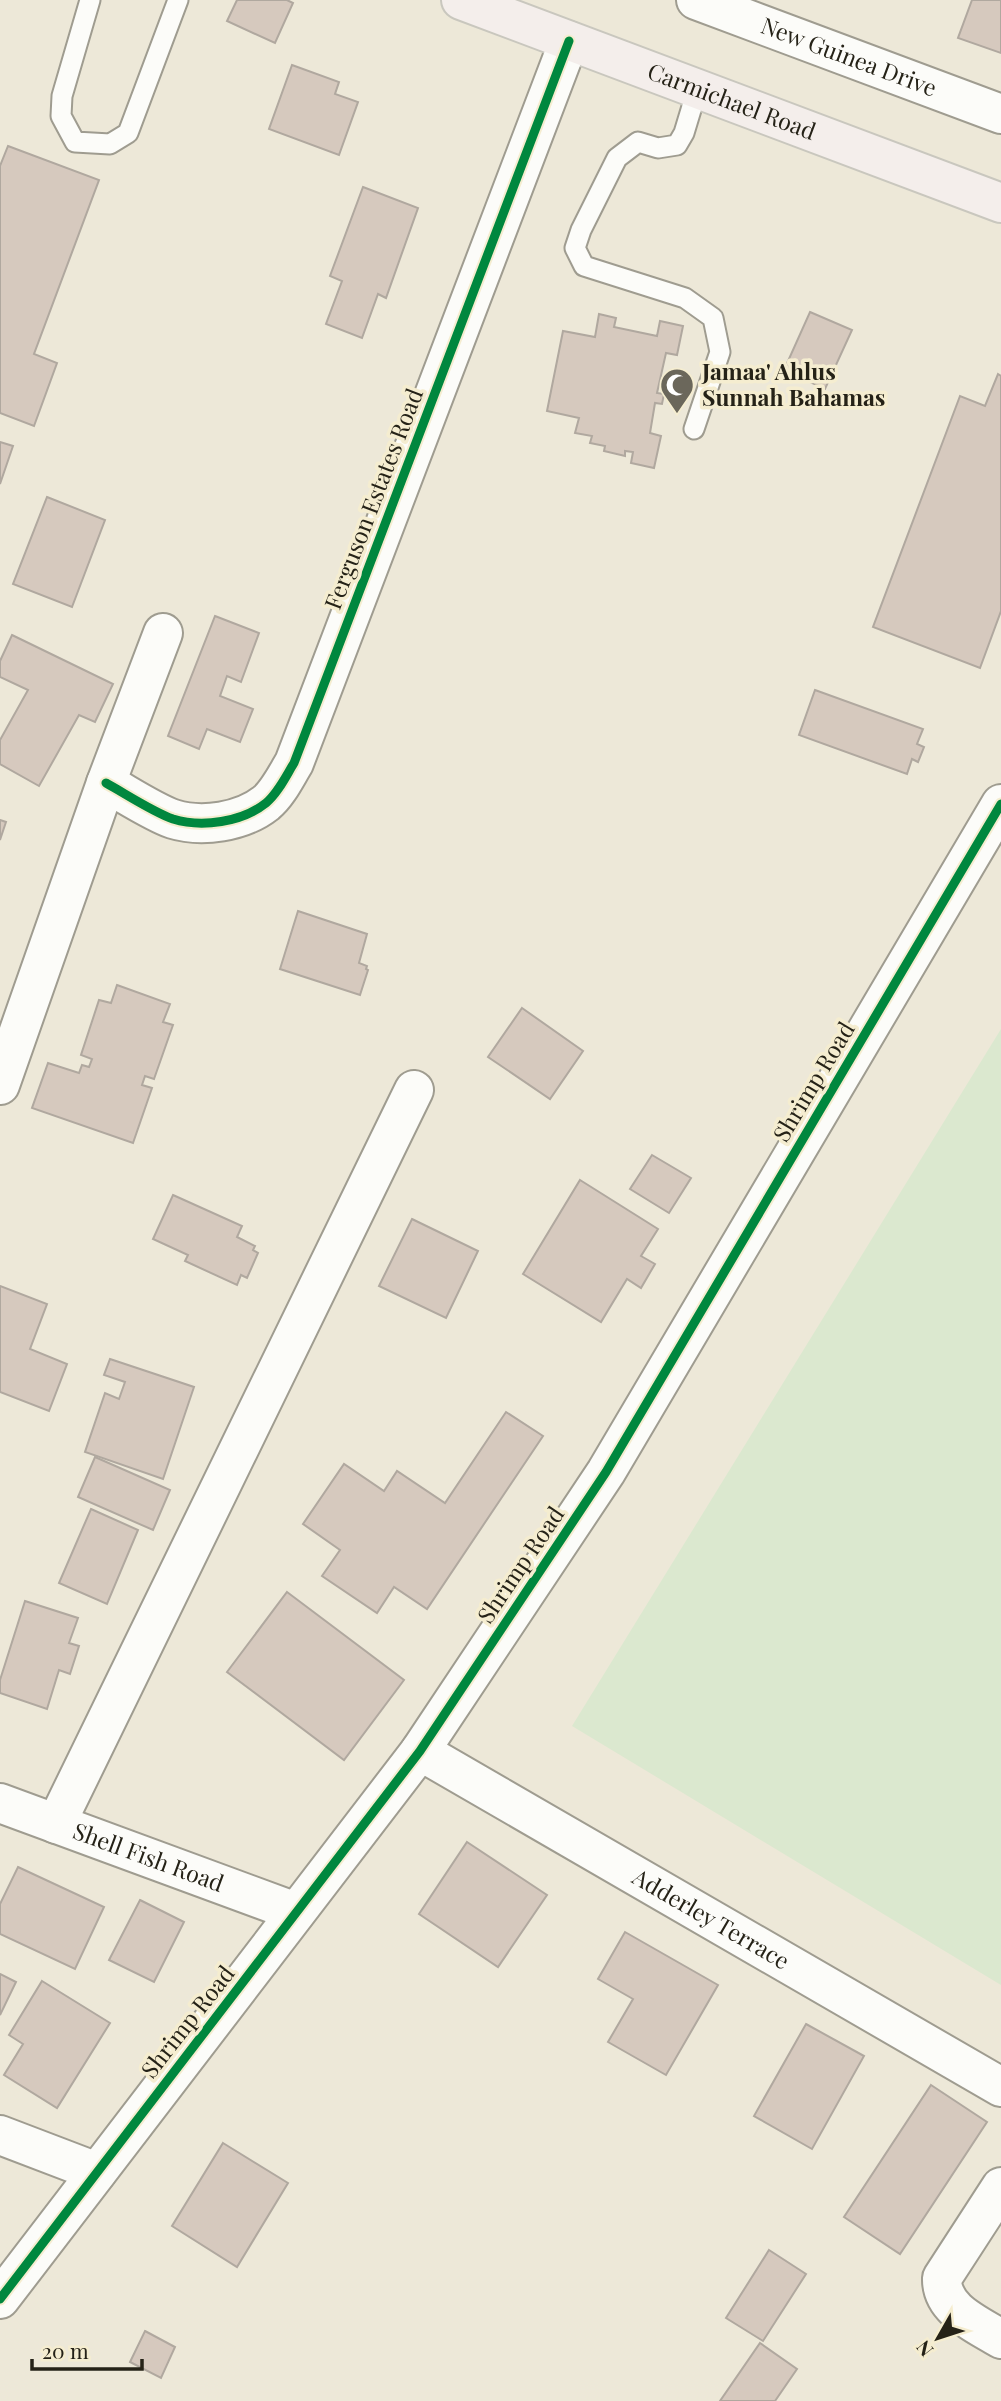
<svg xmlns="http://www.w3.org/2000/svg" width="1001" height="2401" viewBox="0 0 1001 2401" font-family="'Playfair Display',serif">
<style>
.green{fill:#dbe8cf}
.building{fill:#d6c9be;stroke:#b0a89f;stroke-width:2}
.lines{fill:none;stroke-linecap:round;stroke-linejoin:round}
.lane-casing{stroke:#9f9c90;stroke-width:23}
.street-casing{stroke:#9f9c90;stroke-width:42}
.primary-casing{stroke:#c9c7be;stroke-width:42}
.lane{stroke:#fcfcf9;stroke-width:19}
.street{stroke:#fcfcf9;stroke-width:38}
.primary{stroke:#f4eeeb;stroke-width:38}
.cycleway-casing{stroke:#f5edd0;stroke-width:13}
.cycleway{stroke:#00873e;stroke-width:9}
.labels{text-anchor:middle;stroke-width:7;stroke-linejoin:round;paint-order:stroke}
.street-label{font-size:23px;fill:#252217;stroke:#f5edd0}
.poi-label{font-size:23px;font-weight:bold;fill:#252217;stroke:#f5edd0;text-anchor:start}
</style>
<rect width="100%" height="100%" fill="#ede8d8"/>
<path class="green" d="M1001,1029V1985L572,1726Z"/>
<g class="building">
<path d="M237,0H287L293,3L275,43L227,21Z"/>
<path d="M972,0H1001V53L958,38Z"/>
<path d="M292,65L339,82L335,94L358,102L339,155L269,129Z"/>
<path d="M8,146L99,180L34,354L57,363L34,426L0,413V166Z"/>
<path d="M363,187L418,208L386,298L378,294L362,338L326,324L342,281L330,276Z"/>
<path d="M810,312L852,330L825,389L784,370Z"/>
<path d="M599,314L616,318L614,327L657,336L660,321L683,326L677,355L666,353L657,393L664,394L662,404L655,403L650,433L661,436L654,468L631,463L633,452L625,451V456L604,451L605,446L590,443L592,436L575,433L579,418L547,411L563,331L595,337Z"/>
<path d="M998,374L1001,376V611L980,668L873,627L960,396L985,406Z"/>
<path d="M0,442L13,446L0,484Z"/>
<path d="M47,497L105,520L72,607L13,584Z"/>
<path d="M215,616L259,633L241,682L227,676L220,696L253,709L240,742L207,729L199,749L168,736Z"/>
<path d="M12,635L113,684L95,722L79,715L39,786L0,764V740L28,690L0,677V661Z"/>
<path d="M815,690L923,729L917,744L924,747L918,762L912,759L907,774L799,735Z"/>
<path d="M0,820L6,822L0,840Z"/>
<path d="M298,911L367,934L359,963L367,966L366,969L368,970L360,995L280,969Z"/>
<path d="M117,985L170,1004L163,1022L173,1025L154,1079L145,1076L142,1085L152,1088L133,1143L32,1108L48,1063L79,1073L82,1065L89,1067L92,1059L81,1055L99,1000L111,1003Z"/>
<path d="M522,1008L583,1051L550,1099L488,1057Z"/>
<path d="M652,1155L691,1178L669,1213L630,1189Z"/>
<path d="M580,1180L658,1229L641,1256L655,1264L641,1288L627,1279L601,1322L523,1274Z"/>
<path d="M173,1195L242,1226L237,1237L255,1246L253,1250L258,1253L247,1278L241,1275L237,1285L185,1261L188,1255L153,1239Z"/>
<path d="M412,1219L478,1251L446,1318L379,1286Z"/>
<path d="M0,1286L47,1304L30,1349L67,1364L49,1411L0,1392Z"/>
<path d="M110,1359L194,1387L163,1479L85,1452L105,1393L119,1399L125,1382L104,1375Z"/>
<path d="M506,1412L543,1436L427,1609L394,1587L377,1613L322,1576L340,1550L303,1524L344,1464L384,1491L397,1471L445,1503Z"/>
<path d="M95,1457L170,1490L153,1530L78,1497Z"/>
<path d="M91,1509L138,1530L107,1604L59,1583Z"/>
<path d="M287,1592L404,1680L344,1760L227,1672Z"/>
<path d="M25,1601L78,1618L69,1643L79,1646L70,1674L59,1670L47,1709L0,1693V1680Z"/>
<path d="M467,1842L547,1895L498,1967L419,1914Z"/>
<path d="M18,1867L104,1907L75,1969L0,1934V1904Z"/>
<path d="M140,1900L184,1922L154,1982L109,1960Z"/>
<path d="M625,1932L718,1985L666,2075L608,2042L633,1999L598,1979Z"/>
<path d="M0,1974L16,1982L0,2015Z"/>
<path d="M42,1981L110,2023L57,2108L4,2075L23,2044L9,2035Z"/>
<path d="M806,2024L864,2056L812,2149L754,2116Z"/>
<path d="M931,2085L987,2122L900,2254L844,2217Z"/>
<path d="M223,2143L288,2183L237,2267L172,2226Z"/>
<path d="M769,2250L806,2274L763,2341L726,2318Z"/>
<path d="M145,2331L175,2347L161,2378L130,2362Z"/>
<path d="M760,2343L797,2369L775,2401H720Z"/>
</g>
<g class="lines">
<g class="lane-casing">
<g id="lane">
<path d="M90,0L62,96L61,116L75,142L110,144L128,133L178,0"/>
<path d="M694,429L720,352L713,318L685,298L584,266L575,248L581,230L617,158L638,142L658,148L677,145L684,133L697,90"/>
</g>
</g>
<g class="street-casing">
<g id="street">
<path id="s1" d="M696,0L1001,114"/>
<path d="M106,783C126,794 153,812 173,819C202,828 242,822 266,803C278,793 286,776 294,763L569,41"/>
<path d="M0,1085L106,783L163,633"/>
<path id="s2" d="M420,1751L1001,2087"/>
<path id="s3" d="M0,1803L296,1912"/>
<path d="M56,1824L414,1090"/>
<path d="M0,2135L97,2172"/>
<path d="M1001,2187L942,2278C941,2310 977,2324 1001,2339"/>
<path d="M0,2299L420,1751L606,1472L1001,804"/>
</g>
</g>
<g class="primary-casing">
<g id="primary">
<path id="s4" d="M461,0L1001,203"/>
</g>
</g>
<use href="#lane" class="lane"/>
<use href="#street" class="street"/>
<use href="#primary" class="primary"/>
<g class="cycleway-casing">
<g id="cycleway">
<path d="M106,783C126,794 153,812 173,819C202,828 242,822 266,803C278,793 286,776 294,763L569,41"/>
<path d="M0,2299L420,1751L606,1472L1001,804"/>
</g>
</g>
<use href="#cycleway" class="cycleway"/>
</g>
<defs>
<g id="mosque-pin" transform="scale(1.75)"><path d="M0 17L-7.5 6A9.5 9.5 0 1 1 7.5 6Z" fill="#6b675b" stroke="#f5edd0"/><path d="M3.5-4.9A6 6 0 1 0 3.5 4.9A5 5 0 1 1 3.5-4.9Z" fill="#fff"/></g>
</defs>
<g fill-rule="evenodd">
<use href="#mosque-pin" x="677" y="385"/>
</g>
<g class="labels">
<g class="street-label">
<text dy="8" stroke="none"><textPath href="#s1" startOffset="163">New Guinea Drive</textPath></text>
<text dy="8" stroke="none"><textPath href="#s4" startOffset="289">Carmichael Road</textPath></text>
<text transform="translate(374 499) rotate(-69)" y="8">Ferguson Estates Road</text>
<text transform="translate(814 1082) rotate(-59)" y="8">Shrimp Road</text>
<text transform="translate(521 1565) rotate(-56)" y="8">Shrimp Road</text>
<text dy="8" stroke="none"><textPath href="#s3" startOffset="158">Shell Fish Road</textPath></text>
<text dy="8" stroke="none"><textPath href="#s2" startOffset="336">Adderley Terrace</textPath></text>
<text transform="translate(188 2022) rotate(-52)" y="8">Shrimp Road</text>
</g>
<g class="poi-label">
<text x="702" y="380">Jamaa' Ahlus<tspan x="702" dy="26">Sunnah Bahamas</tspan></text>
</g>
</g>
<g transform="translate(938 2338) rotate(231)" stroke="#f5edd0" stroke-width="5" paint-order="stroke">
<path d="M0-5L12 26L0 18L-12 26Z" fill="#252217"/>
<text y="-10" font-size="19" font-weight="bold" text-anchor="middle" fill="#252217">N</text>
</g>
<path d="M32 2359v10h110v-10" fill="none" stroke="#252217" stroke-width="3.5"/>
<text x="42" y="2359" font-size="21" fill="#252217" stroke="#f5edd0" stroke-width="5" paint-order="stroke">20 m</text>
</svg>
